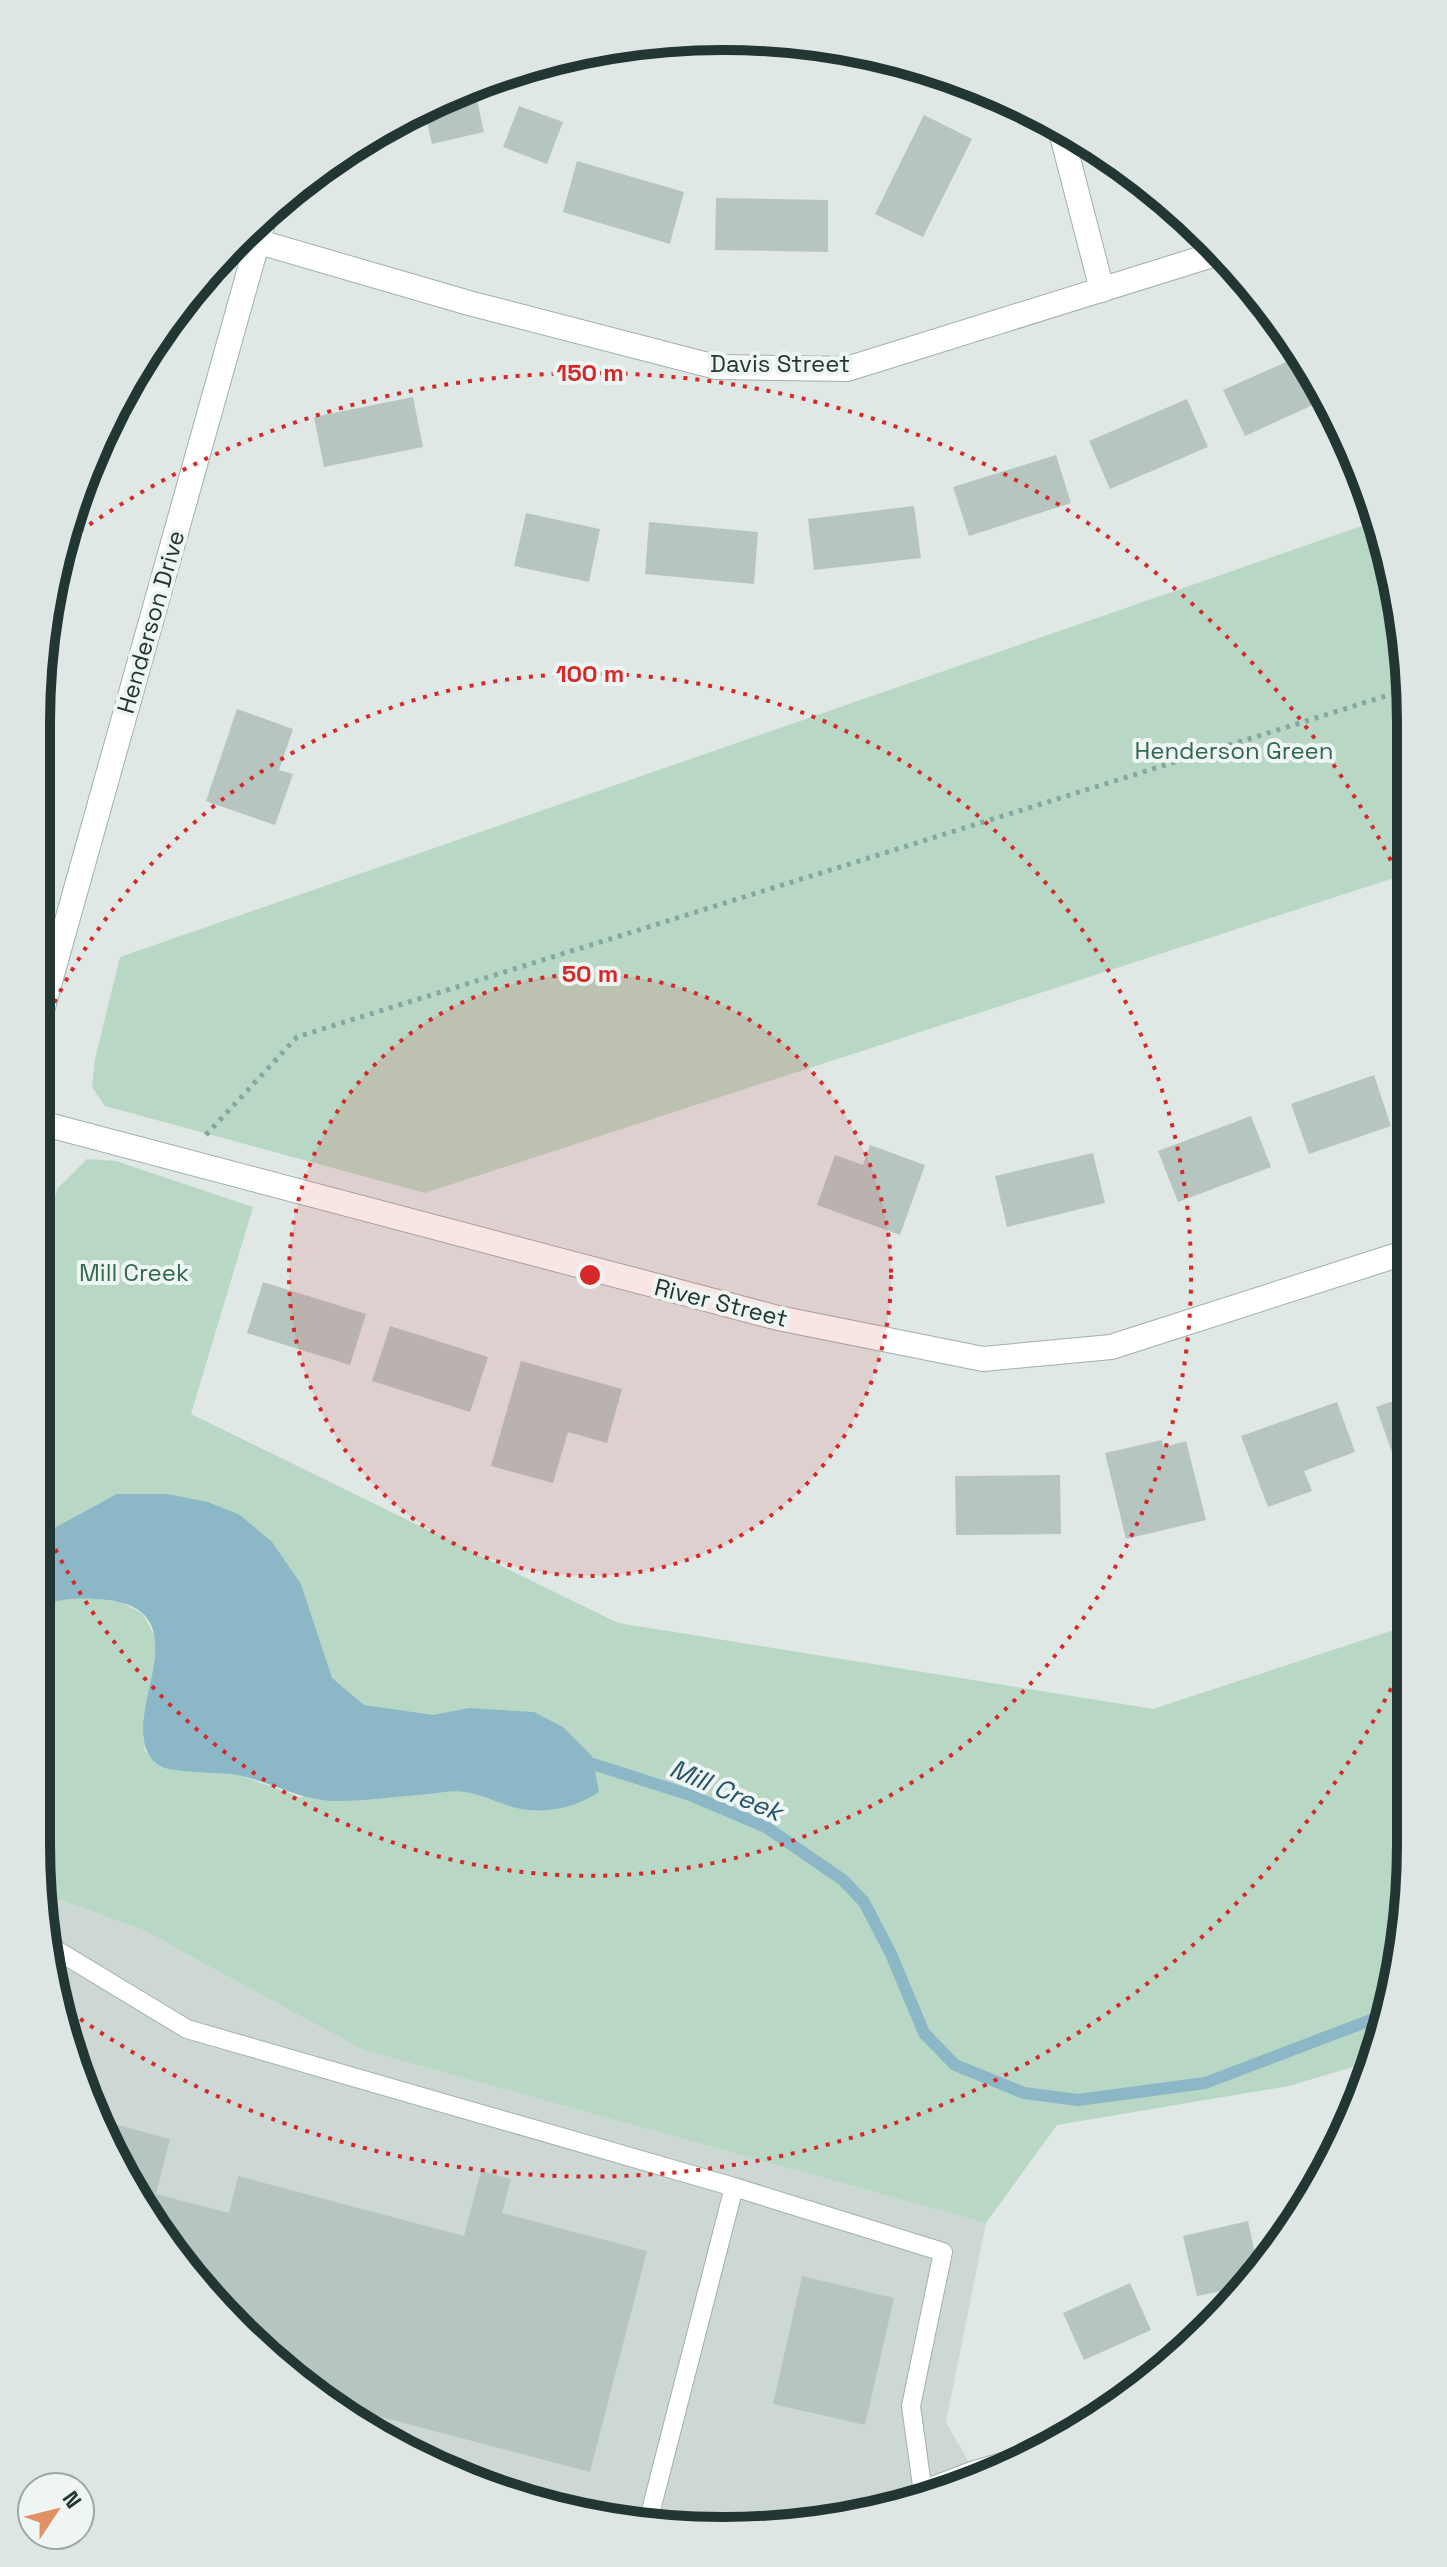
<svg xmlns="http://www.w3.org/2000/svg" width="1447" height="2567" viewBox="0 0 1447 2567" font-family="'Space Grotesk',sans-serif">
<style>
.built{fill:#cdd8d4}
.green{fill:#b9d7c5}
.water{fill:#8cb7c7}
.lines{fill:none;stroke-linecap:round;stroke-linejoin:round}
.stream{stroke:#8cb7c7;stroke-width:12}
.building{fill:#b7c5c1}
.service-casing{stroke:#a3afac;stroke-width:20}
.minor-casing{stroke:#a3afac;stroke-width:26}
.secondary-casing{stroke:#9fb2ae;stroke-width:26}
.path{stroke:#82a8a1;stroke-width:5;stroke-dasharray:4 6;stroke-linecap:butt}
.service{stroke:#fff;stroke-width:18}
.minor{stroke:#fff;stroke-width:24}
.secondary{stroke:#fff;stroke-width:24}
.ring{fill:none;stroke:#d62828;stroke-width:4;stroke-dasharray:4 8}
.labels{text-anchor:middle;stroke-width:8;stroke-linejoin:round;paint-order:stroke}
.street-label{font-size:24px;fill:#223633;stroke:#eef5f3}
.park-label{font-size:24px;fill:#31674d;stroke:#eef5f3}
.water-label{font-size:26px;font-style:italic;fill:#24556a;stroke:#eef5f3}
.rim{fill:none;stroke:#223633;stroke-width:10}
.centre{fill:#d62828;stroke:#eef5f3;stroke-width:4}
.ring-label{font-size:24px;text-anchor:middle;font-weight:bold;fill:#d62828;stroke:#eef5f3;stroke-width:8;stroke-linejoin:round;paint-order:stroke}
</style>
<rect width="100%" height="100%" fill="#dfe8e5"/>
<path class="built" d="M44,1894L143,1930L363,2050L986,2223L946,2422L975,2473L920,2494L768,2530L545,2507L341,2415L178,2262L72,2064Z"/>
<g class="green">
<path d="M1379,520L1405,634L1406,874L425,1193L105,1106L92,1087L95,1059L120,957Z"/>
<path d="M87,1159L116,1161L253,1207L191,1414L618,1623L1153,1709L1409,1625L1410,1888L1376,2060L1289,2086L1057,2125L986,2223L363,2050L143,1930L44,1894L36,1843V1607L53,1601L78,1597L121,1602L143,1614L157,1640L143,1735L145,1751L161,1767L239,1775L303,1798L167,1494L36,1538L37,1273L57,1189Z"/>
</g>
<path class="water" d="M117,1494H167L208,1502L240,1515L272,1542L301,1584L332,1678L364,1705L433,1715L469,1708L534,1712L563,1727L592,1756L599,1792C578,1806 554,1812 530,1810C508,1809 487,1795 465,1792C454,1790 440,1793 429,1794C399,1796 368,1801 338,1801C301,1801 272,1782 238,1775C220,1772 172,1773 160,1766C105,1731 211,1613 108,1600C81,1597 61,1598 36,1607V1538Z"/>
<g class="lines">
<path class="stream" d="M585,1775L593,1764L690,1795L766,1827L843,1880L864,1902L891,1954L924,2033L955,2065L1024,2093L1078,2100L1205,2083L1384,2015"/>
</g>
<g class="building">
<path d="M474,86L484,132L432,144L423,105Z"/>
<path d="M519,106L563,122L547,164L503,147Z"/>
<path d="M924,115L972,139L923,237L875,214Z"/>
<path d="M577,161L684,192L670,244L563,212Z"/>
<path d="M716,198L828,200V252L715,250Z"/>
<path d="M1302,355L1324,400L1245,436L1223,390Z"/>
<path d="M413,397L423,447L324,467L314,417Z"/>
<path d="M1187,399L1208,447L1110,489L1089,441Z"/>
<path d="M1056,455L1071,503L969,536L953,487Z"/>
<path d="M914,506L921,558L814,570L808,519Z"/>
<path d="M526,513L600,529L589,582L514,566Z"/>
<path d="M649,522L758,532L754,584L645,574Z"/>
<path d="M237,709L293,729L279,770L293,774L275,825L206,801Z"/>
<path d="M1374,1075L1391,1126L1309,1154L1291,1104Z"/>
<path d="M1251,1116L1271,1167L1178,1202L1158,1151Z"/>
<path d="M870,1145L925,1165L900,1235L817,1205L835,1155L863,1165Z"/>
<path d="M1093,1153L1105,1203L1007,1227L995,1176Z"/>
<path d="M263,1282L366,1314L350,1365L247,1333Z"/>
<path d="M390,1326L488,1357L470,1412L372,1381Z"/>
<path d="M521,1361L622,1389L607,1443L568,1432L553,1483L491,1466Z"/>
<path d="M1408,1396V1450L1393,1455L1376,1407Z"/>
<path d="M1337,1402L1355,1452L1304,1471L1312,1491L1268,1507L1241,1436Z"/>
<path d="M1162,1440L1164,1447L1186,1441L1206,1520L1126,1539L1105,1453Z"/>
<path d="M1060,1475L1061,1534L956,1535L955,1476Z"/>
<path d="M103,2121L170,2139L156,2194L229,2213L238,2176L464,2236L481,2171L511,2179L502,2213L647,2251L590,2472L328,2403L178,2262Z"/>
<path d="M1248,2221L1257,2262L1236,2288L1197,2296L1183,2236Z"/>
<path d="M802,2276L894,2298L865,2425L773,2404Z"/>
<path d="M1130,2283L1151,2330L1084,2360L1063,2313Z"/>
</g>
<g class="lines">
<g class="service-casing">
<g id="service">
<path d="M53,1948L187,2029L734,2187L649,2518"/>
<path d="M734,2187L943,2252L911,2406L923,2493"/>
</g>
</g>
<g class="minor-casing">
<g id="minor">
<path d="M1059,124L1102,290"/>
<path d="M242,237L469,303L716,367L847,369L1222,252"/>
<path d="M37,1122L778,1318L983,1359L1111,1347L1407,1252"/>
<path d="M920,2494L975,2473L1013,2462"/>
</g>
</g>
<g class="secondary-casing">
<path id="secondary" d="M37,1028L265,215"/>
</g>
<path class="path" d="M206,1135L297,1037L1405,690"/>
<use href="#service" class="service"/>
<use href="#minor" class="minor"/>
<use href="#secondary" class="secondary"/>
</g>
<circle cx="590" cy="1275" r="301" fill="#d62828" fill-opacity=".12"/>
<g class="ring">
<circle cx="590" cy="1275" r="301"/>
<path d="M39 1035A601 601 0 1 1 37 1510"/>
<path d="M1407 1656A902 902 0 0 1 66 2009M60 545A902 902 0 0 1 1404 887"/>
</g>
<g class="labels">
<g class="street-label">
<text x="780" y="372">Davis Street</text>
<text transform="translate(151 622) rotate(-74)" y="8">Henderson Drive</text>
<text transform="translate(721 1303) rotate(14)" y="8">River Street</text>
</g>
<g class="park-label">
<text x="1234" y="759">Henderson Green</text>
<text x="134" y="1281">Mill Creek</text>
</g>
<g class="water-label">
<text transform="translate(726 1790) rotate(23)" y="9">Mill Creek</text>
</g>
</g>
<path d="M0 0H1447V2567H0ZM723 50H724A673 673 0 0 1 1397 723V1844A673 673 0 0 1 724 2517H723A673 673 0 0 1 50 1844V723A673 673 0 0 1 723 50Z" fill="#dee6e4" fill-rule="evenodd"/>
<path class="rim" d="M723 50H724A673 673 0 0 1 1397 723V1844A673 673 0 0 1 724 2517H723A673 673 0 0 1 50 1844V723A673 673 0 0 1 723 50Z"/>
<circle cx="590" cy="1275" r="12" class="centre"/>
<g class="ring-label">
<text x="590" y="381">150 m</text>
<text x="590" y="682">100 m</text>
<text x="590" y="982">50 m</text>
</g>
<g transform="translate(56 2511) rotate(55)"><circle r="38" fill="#eef5f3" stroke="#9ca9a6" stroke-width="2"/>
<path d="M0-6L14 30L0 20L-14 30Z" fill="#e19264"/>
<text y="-12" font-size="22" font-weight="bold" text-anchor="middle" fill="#223633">N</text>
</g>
</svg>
